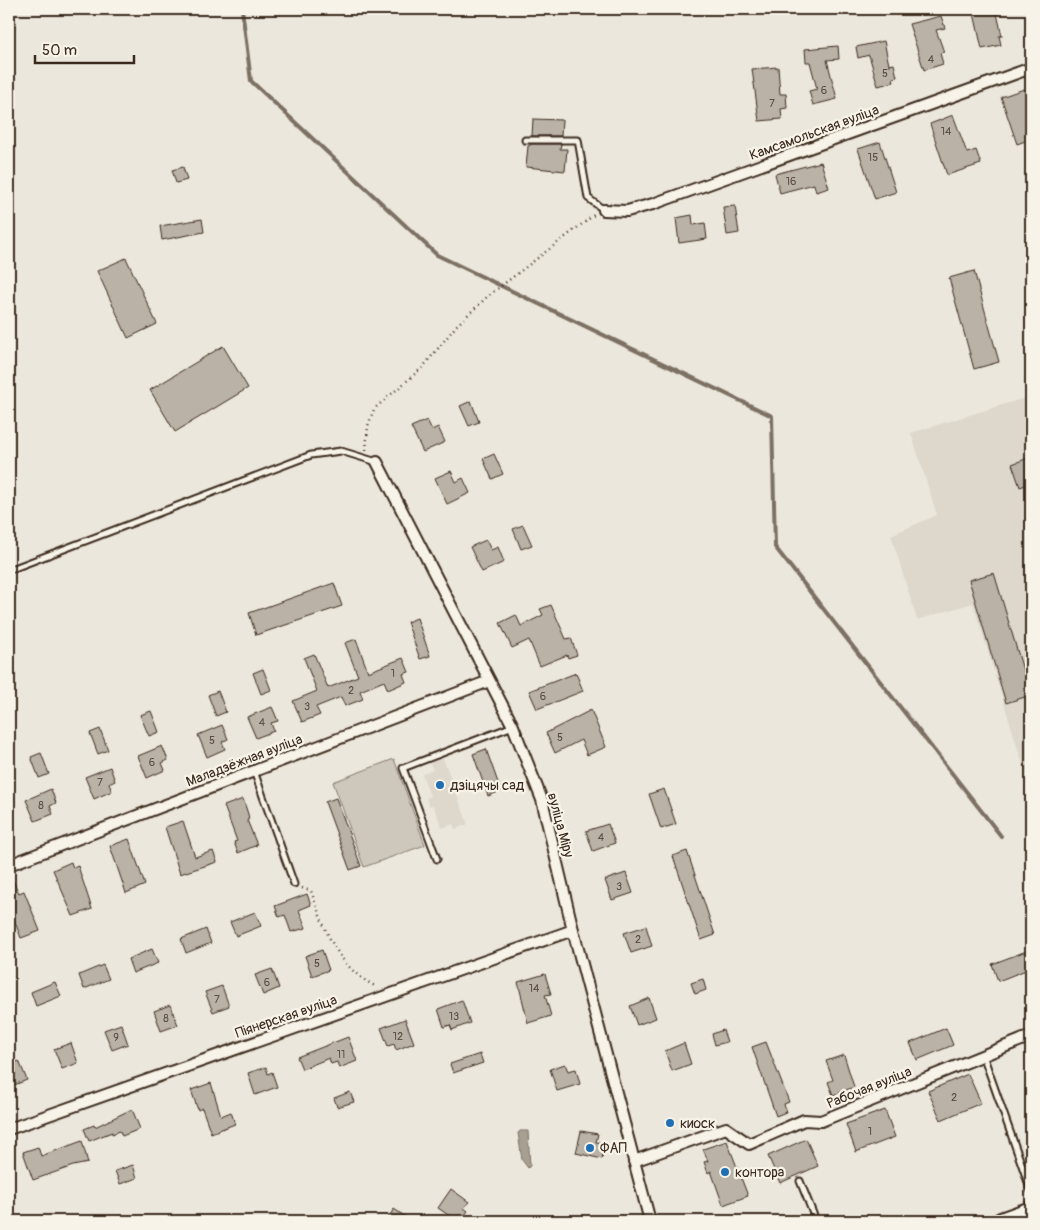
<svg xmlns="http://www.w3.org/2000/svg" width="1040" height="1230" viewBox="0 0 1040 1230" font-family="Pangolin,sans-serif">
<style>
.built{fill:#ddd7cc}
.green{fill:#cec8bc;stroke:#84796d}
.water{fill:#a89f93;stroke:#7c7064}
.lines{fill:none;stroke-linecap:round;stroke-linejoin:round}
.stream{stroke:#7c7064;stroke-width:4}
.building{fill:#bab2a7;stroke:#3b2a1e}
.service-casing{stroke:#3b2a1e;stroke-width:9}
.minor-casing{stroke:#3b2a1e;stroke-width:14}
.primary-casing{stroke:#3b2a1e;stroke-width:20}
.path{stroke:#3b2a1e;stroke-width:2.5;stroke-dasharray:1 4;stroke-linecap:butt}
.service{stroke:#f7f3e8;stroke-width:5}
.minor{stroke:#f7f3e8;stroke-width:10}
.primary{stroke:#f7f3e8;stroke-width:16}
.poi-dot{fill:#1f6fb2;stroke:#f7f3e8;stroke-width:2}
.labels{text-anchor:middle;stroke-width:4.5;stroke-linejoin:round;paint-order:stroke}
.number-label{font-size:11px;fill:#5b4c40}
.street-label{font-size:14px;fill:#3b2a1e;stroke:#f7f3e8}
.poi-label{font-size:14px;fill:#3b2a1e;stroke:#f7f3e8;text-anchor:start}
</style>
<rect width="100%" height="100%" fill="#ece7dc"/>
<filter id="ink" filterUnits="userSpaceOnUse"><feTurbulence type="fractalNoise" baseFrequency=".02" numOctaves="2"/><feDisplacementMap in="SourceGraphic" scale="10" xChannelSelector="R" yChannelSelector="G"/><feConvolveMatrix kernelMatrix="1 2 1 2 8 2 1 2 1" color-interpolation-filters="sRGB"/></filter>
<g filter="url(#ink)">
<g class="built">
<path d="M1031,396V791L973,603L917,620L891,535L937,515L911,433Z"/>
<path d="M443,758L468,824L455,829L453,824L442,828L433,805L429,806L426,798L430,796L422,774L433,770L430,763Z"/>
</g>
<path class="green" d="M394,759L425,845L364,867L333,782Z"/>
<path class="water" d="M520,1131H528L530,1166L528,1168L522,1160L518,1133Z"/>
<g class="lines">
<path class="stream" d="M242,9L251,81L437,255L772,416L775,547L1001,836"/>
</g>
<g class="building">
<path d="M973,9H996L1002,36H999L1001,45L982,49Z"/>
<path d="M941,16L945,28L936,30L944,52L940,53L943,64L924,70L909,24Z"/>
<path d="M884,41L889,65L894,64L897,77L893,78L894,82L878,86L869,55L858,58L856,47Z"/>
<path d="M838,46L839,59L827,60L837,99L813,105L809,91L817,89L810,62H806L805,49Z"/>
<path d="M778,67L780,94H786L787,108L781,109L782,119L759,121L752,69Z"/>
<path d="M1024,89L1031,108V139L1017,144L1001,97Z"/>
<path d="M953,115L967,153L976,150L981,164L947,175L930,124Z"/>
<path d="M533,119L562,120L561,136H532Z"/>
<path d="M880,142L896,192L875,199L858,149Z"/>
<path d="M532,144H561L560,149H567L565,171L526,167L528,146Z"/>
<path d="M821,162L829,188L816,192L814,184L780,193L775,174Z"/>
<path d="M183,167L187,180L176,183L172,170Z"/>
<path d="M735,206L739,233L727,235L723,207Z"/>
<path d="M692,215L693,225L705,223L707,239L679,243L676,218Z"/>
<path d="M202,219L204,232L162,240L160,226Z"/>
<path d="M126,258L157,324L128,338L97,271Z"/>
<path d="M974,271L999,362L974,369L949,278Z"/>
<path d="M223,346L248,388L175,432L150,390Z"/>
<path d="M471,401L479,422L469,426L460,406Z"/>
<path d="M427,420L432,430L438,427L445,442L423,452L411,427Z"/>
<path d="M494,454L503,474L492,479L483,459Z"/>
<path d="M1031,457V483L1020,487L1012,464Z"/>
<path d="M451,471L456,482L463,478L470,493L447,504L435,478Z"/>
<path d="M523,525L532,545L521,549L513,529Z"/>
<path d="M486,540L491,550L498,547L504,562L482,572L470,547Z"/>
<path d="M994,573L1023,670L1031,667V695L1006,703L969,580Z"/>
<path d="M334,583L342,606L256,635L249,613Z"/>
<path d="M551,605L566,639L571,638L577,655L568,658L567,655L540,666L529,640L512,648L500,623L516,615L521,626L543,615L540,609Z"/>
<path d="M417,618L430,656L420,659L407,622Z"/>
<path d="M356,639L368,672L403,658L409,672L403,674L406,682L388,690L384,681L360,691L363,699L345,706L341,697L316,707L320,715L302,722L293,701L317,691L304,658L314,654L328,688L358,676L345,643Z"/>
<path d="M263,669L271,690L261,694L253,673Z"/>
<path d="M576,673L583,691L537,709L529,691Z"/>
<path d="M218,691L226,712L216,716L208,695Z"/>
<path d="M272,707L278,721L271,723L274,731L256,738L247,717Z"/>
<path d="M591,710L606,747L587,755L581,740L555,753L546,733Z"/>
<path d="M151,711L159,732L149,736L140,715Z"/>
<path d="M222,725L228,739L222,742L225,749L207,757L198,735Z"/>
<path d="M100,729L108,750L98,754L90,733Z"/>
<path d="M162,746L168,760L162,763L165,770L147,778L138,756Z"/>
<path d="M486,749L501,791L488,796L473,754Z"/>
<path d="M41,753L49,774L39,778L31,757Z"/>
<path d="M110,767L115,781L109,784L112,791L94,799L85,777Z"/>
<path d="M51,789L56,803L50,806L53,814L35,821L26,800Z"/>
<path d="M664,789L676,824L661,829L649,794Z"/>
<path d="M336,798L361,866L350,870L325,802Z"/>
<path d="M243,799L248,814L249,819L247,820L257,845L238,853L234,842L237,841L224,806Z"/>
<path d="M183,821L195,857L213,851L217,862L180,874L165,827Z"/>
<path d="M608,824L615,843L593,851L586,831Z"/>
<path d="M129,839L145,885L126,893L110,846Z"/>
<path d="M687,851L715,935L701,940L673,856Z"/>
<path d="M71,862L73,868L78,866L92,909L73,916L53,870Z"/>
<path d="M9,872L19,893L24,891L40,931L21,938L9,906Z"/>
<path d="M626,873L633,893L612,900L605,880Z"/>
<path d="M307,894L311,905L299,910L306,928L291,932L285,915L279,917L275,906Z"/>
<path d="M255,912L261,926L236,936L230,922Z"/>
<path d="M646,926L652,946L631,953L624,933Z"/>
<path d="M206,929L211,943L186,953L181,939Z"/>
<path d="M152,949L158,963L133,973L128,959Z"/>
<path d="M322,950L329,970L312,976L305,956Z"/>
<path d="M1029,950L1031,968L998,981L992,964Z"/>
<path d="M103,965L109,979L84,989L79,975Z"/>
<path d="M272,969L279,988L263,995L255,975Z"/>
<path d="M545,974L551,994L545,995L551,1016L528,1023L518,982Z"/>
<path d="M703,979L706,990L695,994L691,983Z"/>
<path d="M55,982L61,996L36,1006L31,992Z"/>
<path d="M222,986L229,1006L213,1012L205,992Z"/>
<path d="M649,998L656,1018L637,1025L630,1006Z"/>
<path d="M462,1000L470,1023L452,1030L450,1025L444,1027L438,1009Z"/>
<path d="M170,1005L178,1025L161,1031L154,1011Z"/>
<path d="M405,1019L414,1043L396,1050L394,1044L388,1046L381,1028Z"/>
<path d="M121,1024L128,1044L112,1050L104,1030Z"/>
<path d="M946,1028L953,1045L917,1060L910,1043Z"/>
<path d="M723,1030L727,1042L715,1045L712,1034Z"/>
<path d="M348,1037L357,1061L339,1068L337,1062L331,1064L329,1058L302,1069L297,1057Z"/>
<path d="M766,1042L789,1102L784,1104L786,1112L776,1116L752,1047Z"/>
<path d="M71,1043L78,1063L62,1069L54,1049Z"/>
<path d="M684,1043L691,1064L672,1071L665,1051Z"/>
<path d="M480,1054L483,1063L453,1073L450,1064Z"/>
<path d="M844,1055L854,1087L833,1095L828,1082L833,1080L826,1061Z"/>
<path d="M19,1061L27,1080L9,1087V1065Z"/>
<path d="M565,1064L568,1071L576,1069L580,1084L557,1091L550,1069Z"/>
<path d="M266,1067L268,1074L272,1072L277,1087L255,1095L248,1073Z"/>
<path d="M968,1074L981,1103L941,1120L928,1091Z"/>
<path d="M211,1083L221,1116L231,1112L235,1124L211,1133L202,1108L198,1110L191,1090Z"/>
<path d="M350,1092L354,1102L337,1107L334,1098Z"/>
<path d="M132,1109L140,1129L122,1136L120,1131L112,1134V1132L89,1141L84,1129L94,1125L95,1127Z"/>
<path d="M885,1110L895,1137L856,1152L846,1124Z"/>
<path d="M581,1131L598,1134L596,1142L605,1143L602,1159L576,1153Z"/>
<path d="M806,1139L818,1166L780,1183L768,1156Z"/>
<path d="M82,1141L88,1163L73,1166L33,1180L23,1152L38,1147L41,1156Z"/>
<path d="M727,1141L748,1196L723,1205L711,1171L708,1173L704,1162L708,1161L703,1149Z"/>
<path d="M133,1165L137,1178L120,1184L115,1171Z"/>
<path d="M451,1189L469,1202L464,1208L468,1211L460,1221H457L438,1208Z"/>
<path d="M394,1209L412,1221H386Z"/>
</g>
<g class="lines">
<g class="service-casing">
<g id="service">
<path d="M525,140H578L588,198L604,210"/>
<path d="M9,570L311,455L341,451L377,462"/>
<path d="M254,771L294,884"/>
<path d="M437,859L403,768L513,726"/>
<path d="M983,1055L1031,1191"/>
<path d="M800,1181L816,1221"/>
</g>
</g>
<g class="minor-casing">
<g id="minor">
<path d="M604,210L627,211L653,204L1031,68"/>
<path d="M377,462L513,726L542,800L573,930L650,1221"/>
<path d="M9,865L489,681"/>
<path d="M9,1129L573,930"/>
<path d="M634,1161L726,1128L749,1144L804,1120L821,1121L1031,1036"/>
</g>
</g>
<g class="primary-casing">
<path id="primary" d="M1001,1221L1031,1210"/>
</g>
<g class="path">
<path d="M366,450L368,426L374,409L423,367L457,325L488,296L594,215"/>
<path d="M302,888L311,891C325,930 337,968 377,987"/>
</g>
<use href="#service" class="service"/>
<use href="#minor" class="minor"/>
<use href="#primary" class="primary"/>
</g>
</g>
<g class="poi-dot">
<circle cx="440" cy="785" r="5"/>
<circle cx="670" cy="1123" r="5"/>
<circle cx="590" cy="1148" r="5"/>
<circle cx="725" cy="1172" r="5"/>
</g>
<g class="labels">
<g class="number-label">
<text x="931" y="63">4</text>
<text x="885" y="77">5</text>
<text x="824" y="94">6</text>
<text x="772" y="107">7</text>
<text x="946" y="135">14</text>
<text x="873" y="161">15</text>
<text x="791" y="185">16</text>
<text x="393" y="677">1</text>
<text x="351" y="694">2</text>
<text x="543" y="700">6</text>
<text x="307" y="710">3</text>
<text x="262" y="726">4</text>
<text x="560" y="741">5</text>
<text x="212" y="744">5</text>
<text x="152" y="766">6</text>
<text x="100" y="786">7</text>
<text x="41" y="809">8</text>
<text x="601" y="841">4</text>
<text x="619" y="890">3</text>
<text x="638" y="943">2</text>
<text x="317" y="967">5</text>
<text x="267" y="986">6</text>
<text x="534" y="992">14</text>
<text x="217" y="1003">7</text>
<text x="454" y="1020">13</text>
<text x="166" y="1022">8</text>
<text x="398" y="1040">12</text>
<text x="116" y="1041">9</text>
<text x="341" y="1058">11</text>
<text x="954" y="1101">2</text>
<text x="870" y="1135">1</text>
</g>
<g class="street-label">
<text transform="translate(814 132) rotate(-20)" y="5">Камсамольская вуліца</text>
<text transform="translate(244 760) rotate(-21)" y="5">Маладзёжная вуліца</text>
<text transform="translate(561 825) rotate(75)" y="5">вуліца Міру</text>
<text transform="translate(286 1016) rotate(-19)" y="5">Піянерская вуліца</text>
<text transform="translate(869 1087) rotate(-22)" y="5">Рабочая вуліца</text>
</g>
<g class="poi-label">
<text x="450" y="790">дзіцячы сад</text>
<text x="680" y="1128">киоск</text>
<text x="600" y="1153">ФАП</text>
<text x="735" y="1177">контора</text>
</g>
</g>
<rect width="1040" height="1230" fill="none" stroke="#f7f3e8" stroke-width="30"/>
<rect x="15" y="15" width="1010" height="1200" fill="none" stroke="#3b2a1e" stroke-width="2" filter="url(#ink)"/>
<path d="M35 55v8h99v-8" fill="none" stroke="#3b2a1e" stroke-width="2.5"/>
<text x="42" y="55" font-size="15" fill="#3b2a1e" stroke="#f7f3e8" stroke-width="4" paint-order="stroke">50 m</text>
</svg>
